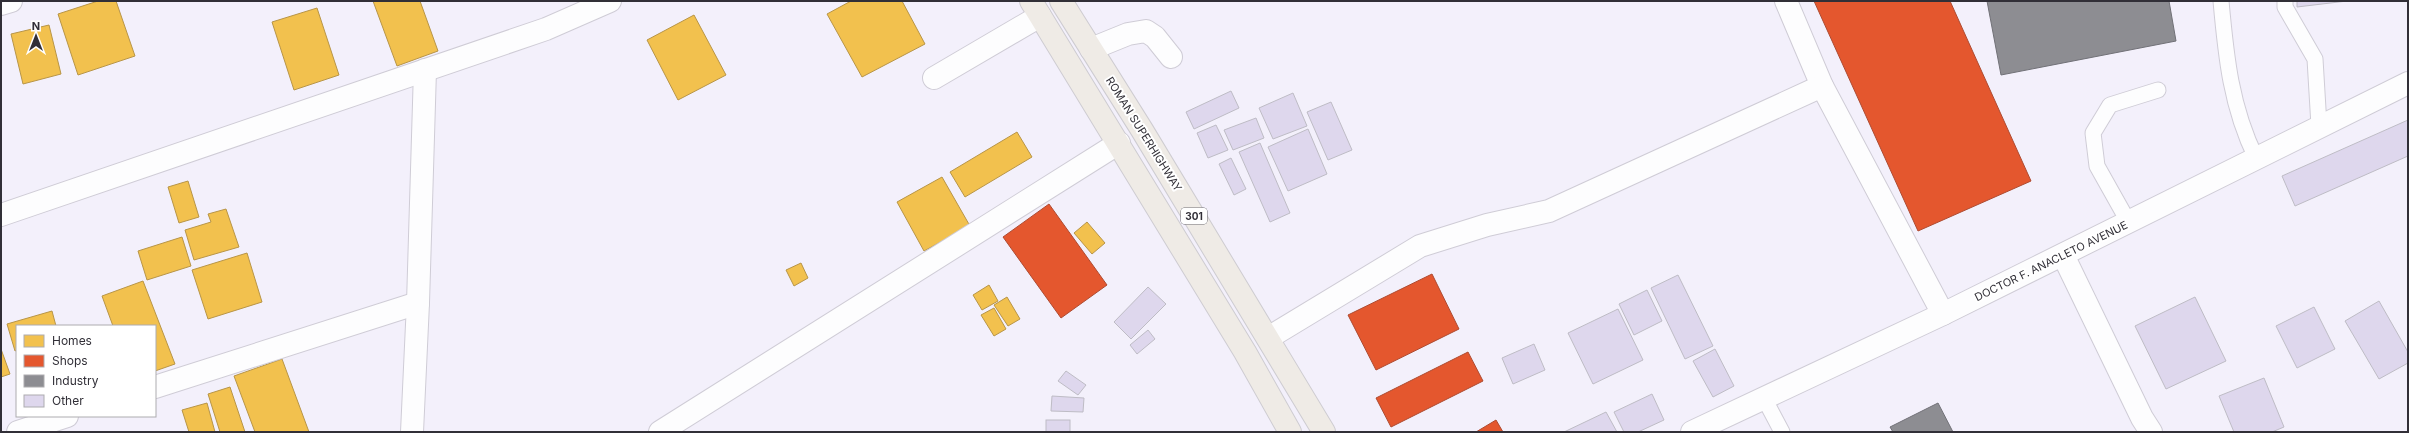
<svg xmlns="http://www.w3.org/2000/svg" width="2409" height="433" viewBox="0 0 2409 433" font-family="Inter,sans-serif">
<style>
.homes{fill:#f2c14e;stroke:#b89547}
.shops{fill:#e4572e;stroke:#ae4b31}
.industry{fill:#8d8d92;stroke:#717177}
.building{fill:#ded7ed;stroke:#bebcc5}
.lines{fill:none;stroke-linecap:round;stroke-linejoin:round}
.lane-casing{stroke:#cfccd6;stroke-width:17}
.street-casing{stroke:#cfccd6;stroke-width:24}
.secondary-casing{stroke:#cfccd6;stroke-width:24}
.primary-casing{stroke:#ceccd1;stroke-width:24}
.lane{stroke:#fdfdfe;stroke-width:15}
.street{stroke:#fdfdfe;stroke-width:22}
.secondary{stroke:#fdfdfe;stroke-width:22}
.primary{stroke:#efebe6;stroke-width:22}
.labels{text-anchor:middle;stroke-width:4;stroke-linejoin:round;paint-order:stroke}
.shield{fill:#fff;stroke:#6f6d73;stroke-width:1}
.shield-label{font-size:10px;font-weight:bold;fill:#312f37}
.street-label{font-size:11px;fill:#312f37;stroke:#fff}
</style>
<rect width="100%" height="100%" fill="#f3f0fb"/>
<g class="homes">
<path d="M98,1H116L135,56L78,75L58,14Z"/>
<path d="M373,1H420L438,51L397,66Z"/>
<path d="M851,1H902L925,44L862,77L827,14Z"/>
<path d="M317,8L339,75L294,90L272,22Z"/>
<path d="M694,15L726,75L678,100L647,40Z"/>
<path d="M49,25L61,74L23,84L11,34Z"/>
<path d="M1017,132L1032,157L965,197L950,172Z"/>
<path d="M942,177L970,226L924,251L897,202Z"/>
<path d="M188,181L199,217L179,223L168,187Z"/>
<path d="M226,209L239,247L194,260L185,230L211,222L208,214Z"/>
<path d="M1087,222L1105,243L1092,254L1074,233Z"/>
<path d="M182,237L191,266L147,280L138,251Z"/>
<path d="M247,253L262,302L208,319L192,270Z"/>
<path d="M801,263L808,278L794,286L786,270Z"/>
<path d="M143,281L175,364L155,371V326H113L102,296Z"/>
<path d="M989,285L998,301L982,310L973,295Z"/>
<path d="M1007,297L1020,319L1008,326L994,305Z"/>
<path d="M994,308L1006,329L994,336L981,315Z"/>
<path d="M52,311L56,326H17V350L15,351L7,324Z"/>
<path d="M1,349L10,374L1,377Z"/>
<path d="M282,359L309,432H255L234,376Z"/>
<path d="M230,387L245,432H220L208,394Z"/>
<path d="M207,403L215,432H189L182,410Z"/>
</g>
<g class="shops">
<path d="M1814,1H1950L2031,181L1918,231Z"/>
<path d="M1049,204L1107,285L1061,318L1003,237Z"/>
<path d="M1432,274L1459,329L1376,370L1348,315Z"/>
<path d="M1468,352L1483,381L1391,427L1376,398Z"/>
<path d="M1496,420L1503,432H1476Z"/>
</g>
<g class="industry">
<path d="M1987,1H2169L2176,41L2001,75Z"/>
<path d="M1938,403L1953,432H1893L1890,427Z"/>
</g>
<g class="building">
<path d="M2297,1H2347L2297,7Z"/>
<path d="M1231,91L1239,108L1194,129L1186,112Z"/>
<path d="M1293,93L1307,126L1273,139L1259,108Z"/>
<path d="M1331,102L1352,150L1328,160L1307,112Z"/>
<path d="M1256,118L1264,138L1233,150L1224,130Z"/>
<path d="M2408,120V156L2295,206L2282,176Z"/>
<path d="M1216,125L1228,150L1208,158L1197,133Z"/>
<path d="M1308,129L1327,174L1288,191L1268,147Z"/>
<path d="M1260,143L1290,213L1270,222L1239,152Z"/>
<path d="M1231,158L1246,189L1234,195L1219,164Z"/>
<path d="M1678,275L1713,346L1685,359L1651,288Z"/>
<path d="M1148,287L1166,304L1131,339L1114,322Z"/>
<path d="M1647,290L1662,321L1634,335L1619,304Z"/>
<path d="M2195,297L2226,361L2166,389L2135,326Z"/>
<path d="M2379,301L2408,352V363L2379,379L2345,321Z"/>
<path d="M2314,307L2335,349L2297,368L2276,326Z"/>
<path d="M1618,309L1643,360L1593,384L1568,333Z"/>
<path d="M1148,330L1155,339L1137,354L1130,345Z"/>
<path d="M1534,344L1545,370L1513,384L1502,358Z"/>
<path d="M1715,349L1734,386L1713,397L1693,361Z"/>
<path d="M1066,371L1086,385L1078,395L1058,381Z"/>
<path d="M2264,378L2284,427L2272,432H2234L2219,396Z"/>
<path d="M1652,394L1664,420L1638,432H1624L1614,412Z"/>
<path d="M1052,396L1084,398L1083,412L1051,411Z"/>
<path d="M1606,412L1617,432H1564Z"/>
<rect x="1046" y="420" width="24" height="12"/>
</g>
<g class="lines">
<g class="lane-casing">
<g id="lane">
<path d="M2221,1C2226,57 2231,107 2256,158"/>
<path d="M2285,1V7L2315,59L2319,126"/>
<path d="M2129,223L2097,166L2093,133L2110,105L2158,90"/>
<path d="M1764,398L1782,432"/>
</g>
</g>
<g class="street-casing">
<g id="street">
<path d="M1786,1L1822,86L1943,314"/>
<path d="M1,4L11,1"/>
<path d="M1091,49L1128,34L1146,31L1155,37L1171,57"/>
<path d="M934,78L1040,16"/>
<path d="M1,215L546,29L610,1"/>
<path d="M2063,255L2142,418L2151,432"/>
<path d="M1268,338L1420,246L1487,225L1549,211L1822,86"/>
<path d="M155,387L418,303"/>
<path d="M18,432L67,416"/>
<path d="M412,432L418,303L425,70"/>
<path d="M660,432L1119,143"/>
</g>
</g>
<g class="secondary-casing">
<path id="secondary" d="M1692,432L1943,314L2408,83"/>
</g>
<g class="primary-casing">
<g id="primary">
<path d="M1031,1L1245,352L1290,432"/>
<path d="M1061,1L1142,130L1324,432"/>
</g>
</g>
<use href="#lane" class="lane"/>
<use href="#street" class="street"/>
<use href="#secondary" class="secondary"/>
<use href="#primary" class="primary"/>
</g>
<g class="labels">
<rect class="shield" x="1181" y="208" width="26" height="16" rx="3"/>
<g class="shield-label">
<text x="1194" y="220">301</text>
</g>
<g class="street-label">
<text transform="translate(1144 134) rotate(58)" y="4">ROMAN SUPERHIGHWAY</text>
<text transform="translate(2051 261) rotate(-26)" y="4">DOCTOR F. ANACLETO AVENUE</text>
</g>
</g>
<rect width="2409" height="433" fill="none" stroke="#312f37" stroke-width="4"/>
<rect x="16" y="325" width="140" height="92" fill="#ffffff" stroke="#adacaf"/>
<rect x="24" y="335" width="20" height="12" fill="#f2c14e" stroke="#adacaf"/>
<text x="52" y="345" font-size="12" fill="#312f37">Homes</text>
<rect x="24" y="355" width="20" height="12" fill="#e4572e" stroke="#adacaf"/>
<text x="52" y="365" font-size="12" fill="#312f37">Shops</text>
<rect x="24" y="375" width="20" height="12" fill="#8d8d92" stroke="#adacaf"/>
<text x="52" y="385" font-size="12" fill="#312f37">Industry</text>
<rect x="24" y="395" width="20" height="12" fill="#ded7ed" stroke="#adacaf"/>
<text x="52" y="405" font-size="12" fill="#312f37">Other</text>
<g transform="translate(36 36)" stroke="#ffffff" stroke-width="3" paint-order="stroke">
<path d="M0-3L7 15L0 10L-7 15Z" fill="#312f37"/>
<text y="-6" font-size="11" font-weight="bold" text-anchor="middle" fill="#312f37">N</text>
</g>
</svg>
